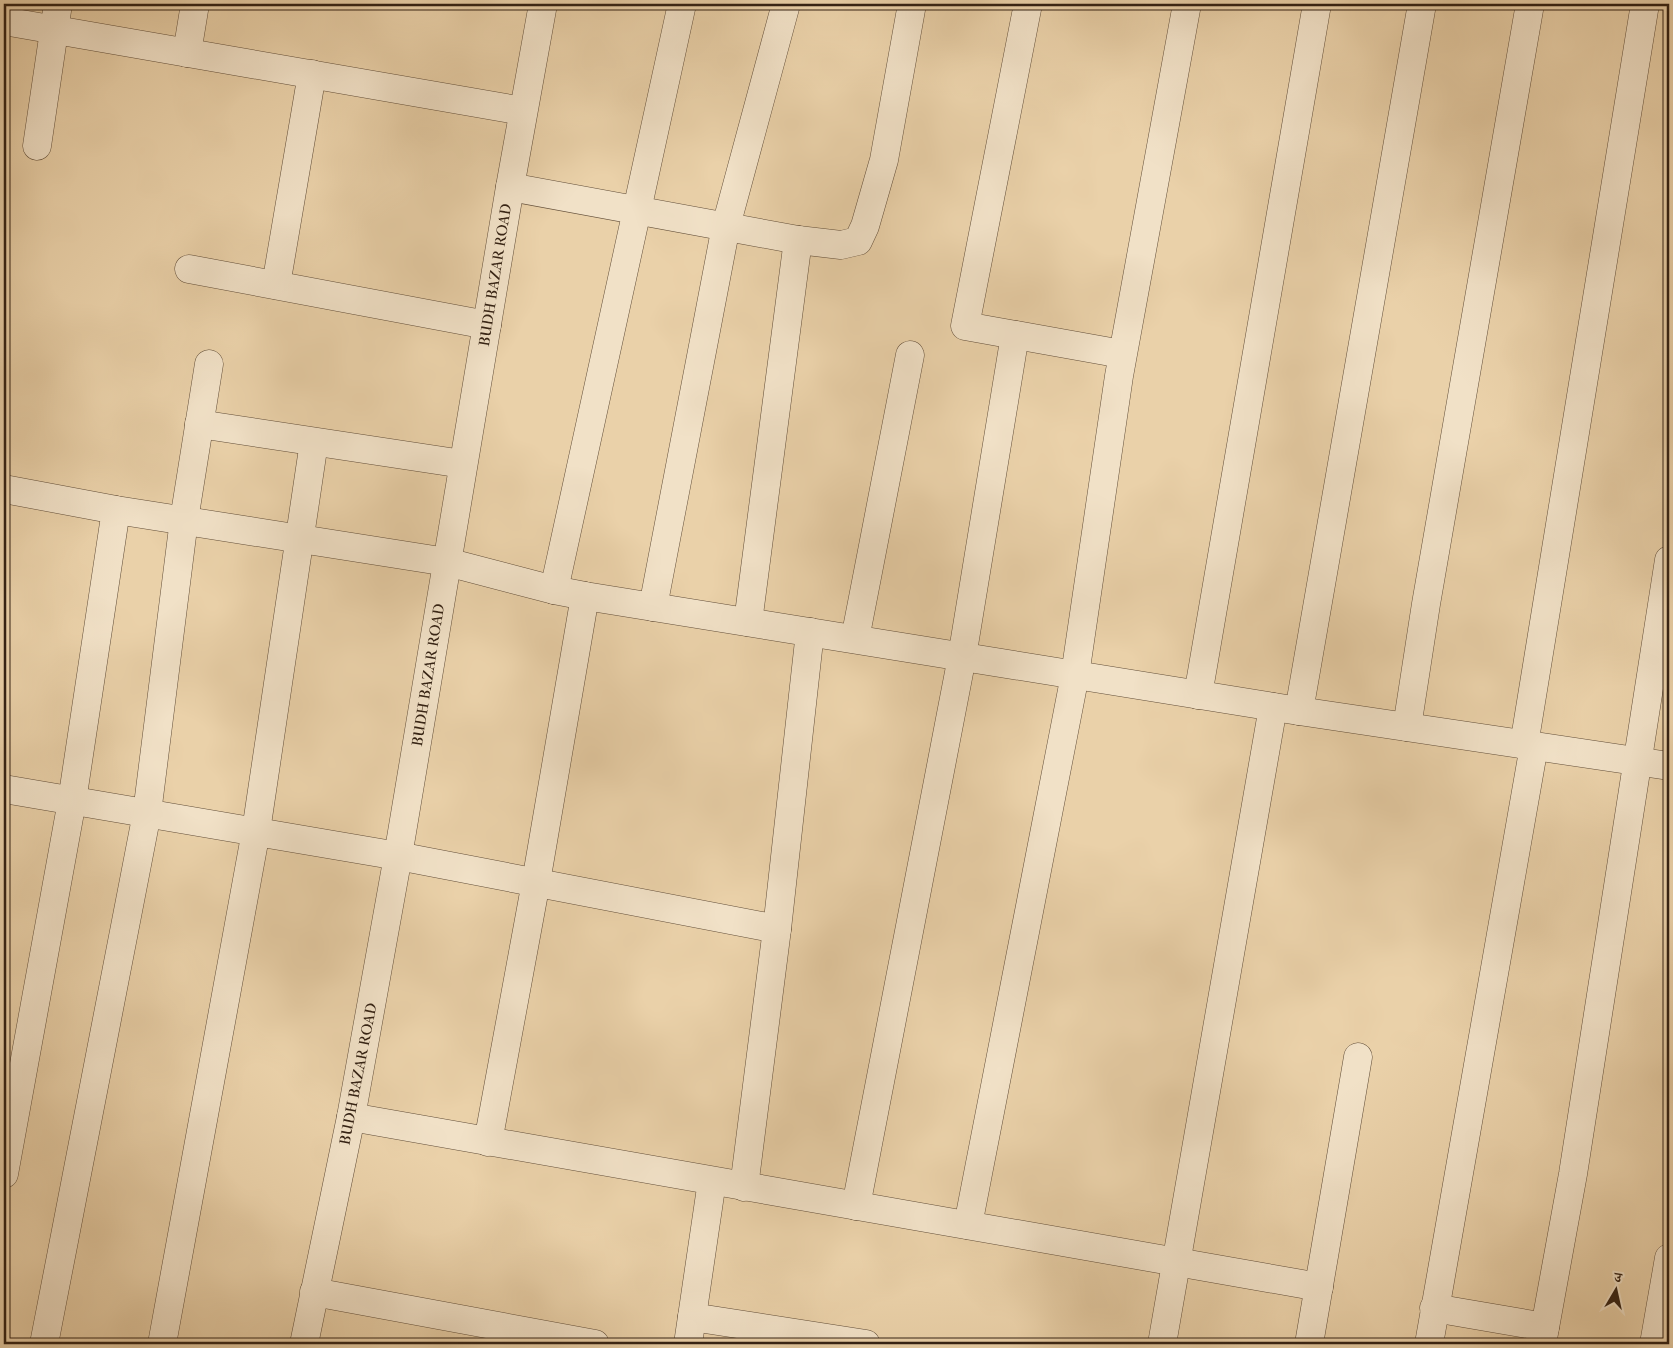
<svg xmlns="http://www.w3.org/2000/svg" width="1673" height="1348" viewBox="0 0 1673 1348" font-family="'IM FELL French Canon','Noto Serif Devanagari',serif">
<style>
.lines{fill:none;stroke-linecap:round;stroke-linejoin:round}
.street-casing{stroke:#624e39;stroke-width:29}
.street{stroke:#f1e1c7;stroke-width:28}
.labels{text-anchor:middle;stroke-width:4;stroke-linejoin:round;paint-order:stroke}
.street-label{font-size:15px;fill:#342214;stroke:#f1e1c7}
</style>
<rect width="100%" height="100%" fill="#ead1a9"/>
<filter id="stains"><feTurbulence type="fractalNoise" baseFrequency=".004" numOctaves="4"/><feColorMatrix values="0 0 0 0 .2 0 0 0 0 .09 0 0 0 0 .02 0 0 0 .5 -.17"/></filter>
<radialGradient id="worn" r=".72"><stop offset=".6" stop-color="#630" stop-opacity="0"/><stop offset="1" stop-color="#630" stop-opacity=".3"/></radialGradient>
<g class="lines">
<g class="street-casing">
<g id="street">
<path d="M1028,4L965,326L1122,354"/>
<path d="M4,21L523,111"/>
<path d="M187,53L195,4"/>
<path d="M37,146L58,4"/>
<path d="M510,187L798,240L841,245L858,241L865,226L884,160L912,4"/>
<path d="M189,269L487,325"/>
<path d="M276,285L312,74"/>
<path d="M199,424L463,464"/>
<path d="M4,489L116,510L447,562L554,590L585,596L1299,711L1669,766"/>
<path d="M554,590L682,4"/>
<path d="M653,607L726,226L786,4"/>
<path d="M748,622L798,240"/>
<path d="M855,639L910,355"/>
<path d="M1198,695L1317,4"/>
<path d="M1299,711L1422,4"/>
<path d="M1407,727L1426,604L1530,4"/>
<path d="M1524,745L1645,4"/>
<path d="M4,789L398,856L777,929"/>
<path d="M351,1117L1319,1287"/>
<path d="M488,1142L536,882L585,596"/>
<path d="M4,1174L72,801L116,510"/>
<path d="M744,1187L777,929L810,632"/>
<path d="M856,1206L962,657L1015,335"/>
<path d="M968,1225L1075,675L1119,376L1187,4"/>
<path d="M314,1292L595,1344"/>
<path d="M1434,1308L1545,1327"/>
<path d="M692,1317L866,1344"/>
<path d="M44,1344L147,813L184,520L209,364"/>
<path d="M162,1344L256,831L314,442"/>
<path d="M304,1344L351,1117L398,856L510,187L543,4"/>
<path d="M688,1344L712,1181"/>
<path d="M1162,1344L1273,707"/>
<path d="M1309,1344L1358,1057"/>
<path d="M1429,1344L1534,746"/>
<path d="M1542,1344L1573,1174L1669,560"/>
<path d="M1654,1344L1669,1258"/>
</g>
</g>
<use href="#street" class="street"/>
</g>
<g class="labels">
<g class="street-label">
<text transform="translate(495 275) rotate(-81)" y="5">BUDH BAZAR ROAD</text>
<text transform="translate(428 675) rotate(-81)" y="5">BUDH BAZAR ROAD</text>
<text transform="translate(358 1074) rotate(-79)" y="5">BUDH BAZAR ROAD</text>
</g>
</g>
<rect width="1673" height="1348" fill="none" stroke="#ead1a9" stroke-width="20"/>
<rect x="5" y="5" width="1663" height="1338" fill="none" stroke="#342214" stroke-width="2.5"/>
<rect x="10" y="10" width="1653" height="1328" fill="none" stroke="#342214"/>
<g transform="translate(1616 1290) rotate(9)" stroke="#f1e1c7" stroke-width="4" paint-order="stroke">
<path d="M0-4L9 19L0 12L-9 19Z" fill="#342214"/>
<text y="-8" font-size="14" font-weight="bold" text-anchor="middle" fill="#342214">उ</text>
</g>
<rect width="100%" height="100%" filter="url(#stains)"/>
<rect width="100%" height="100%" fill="url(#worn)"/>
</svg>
